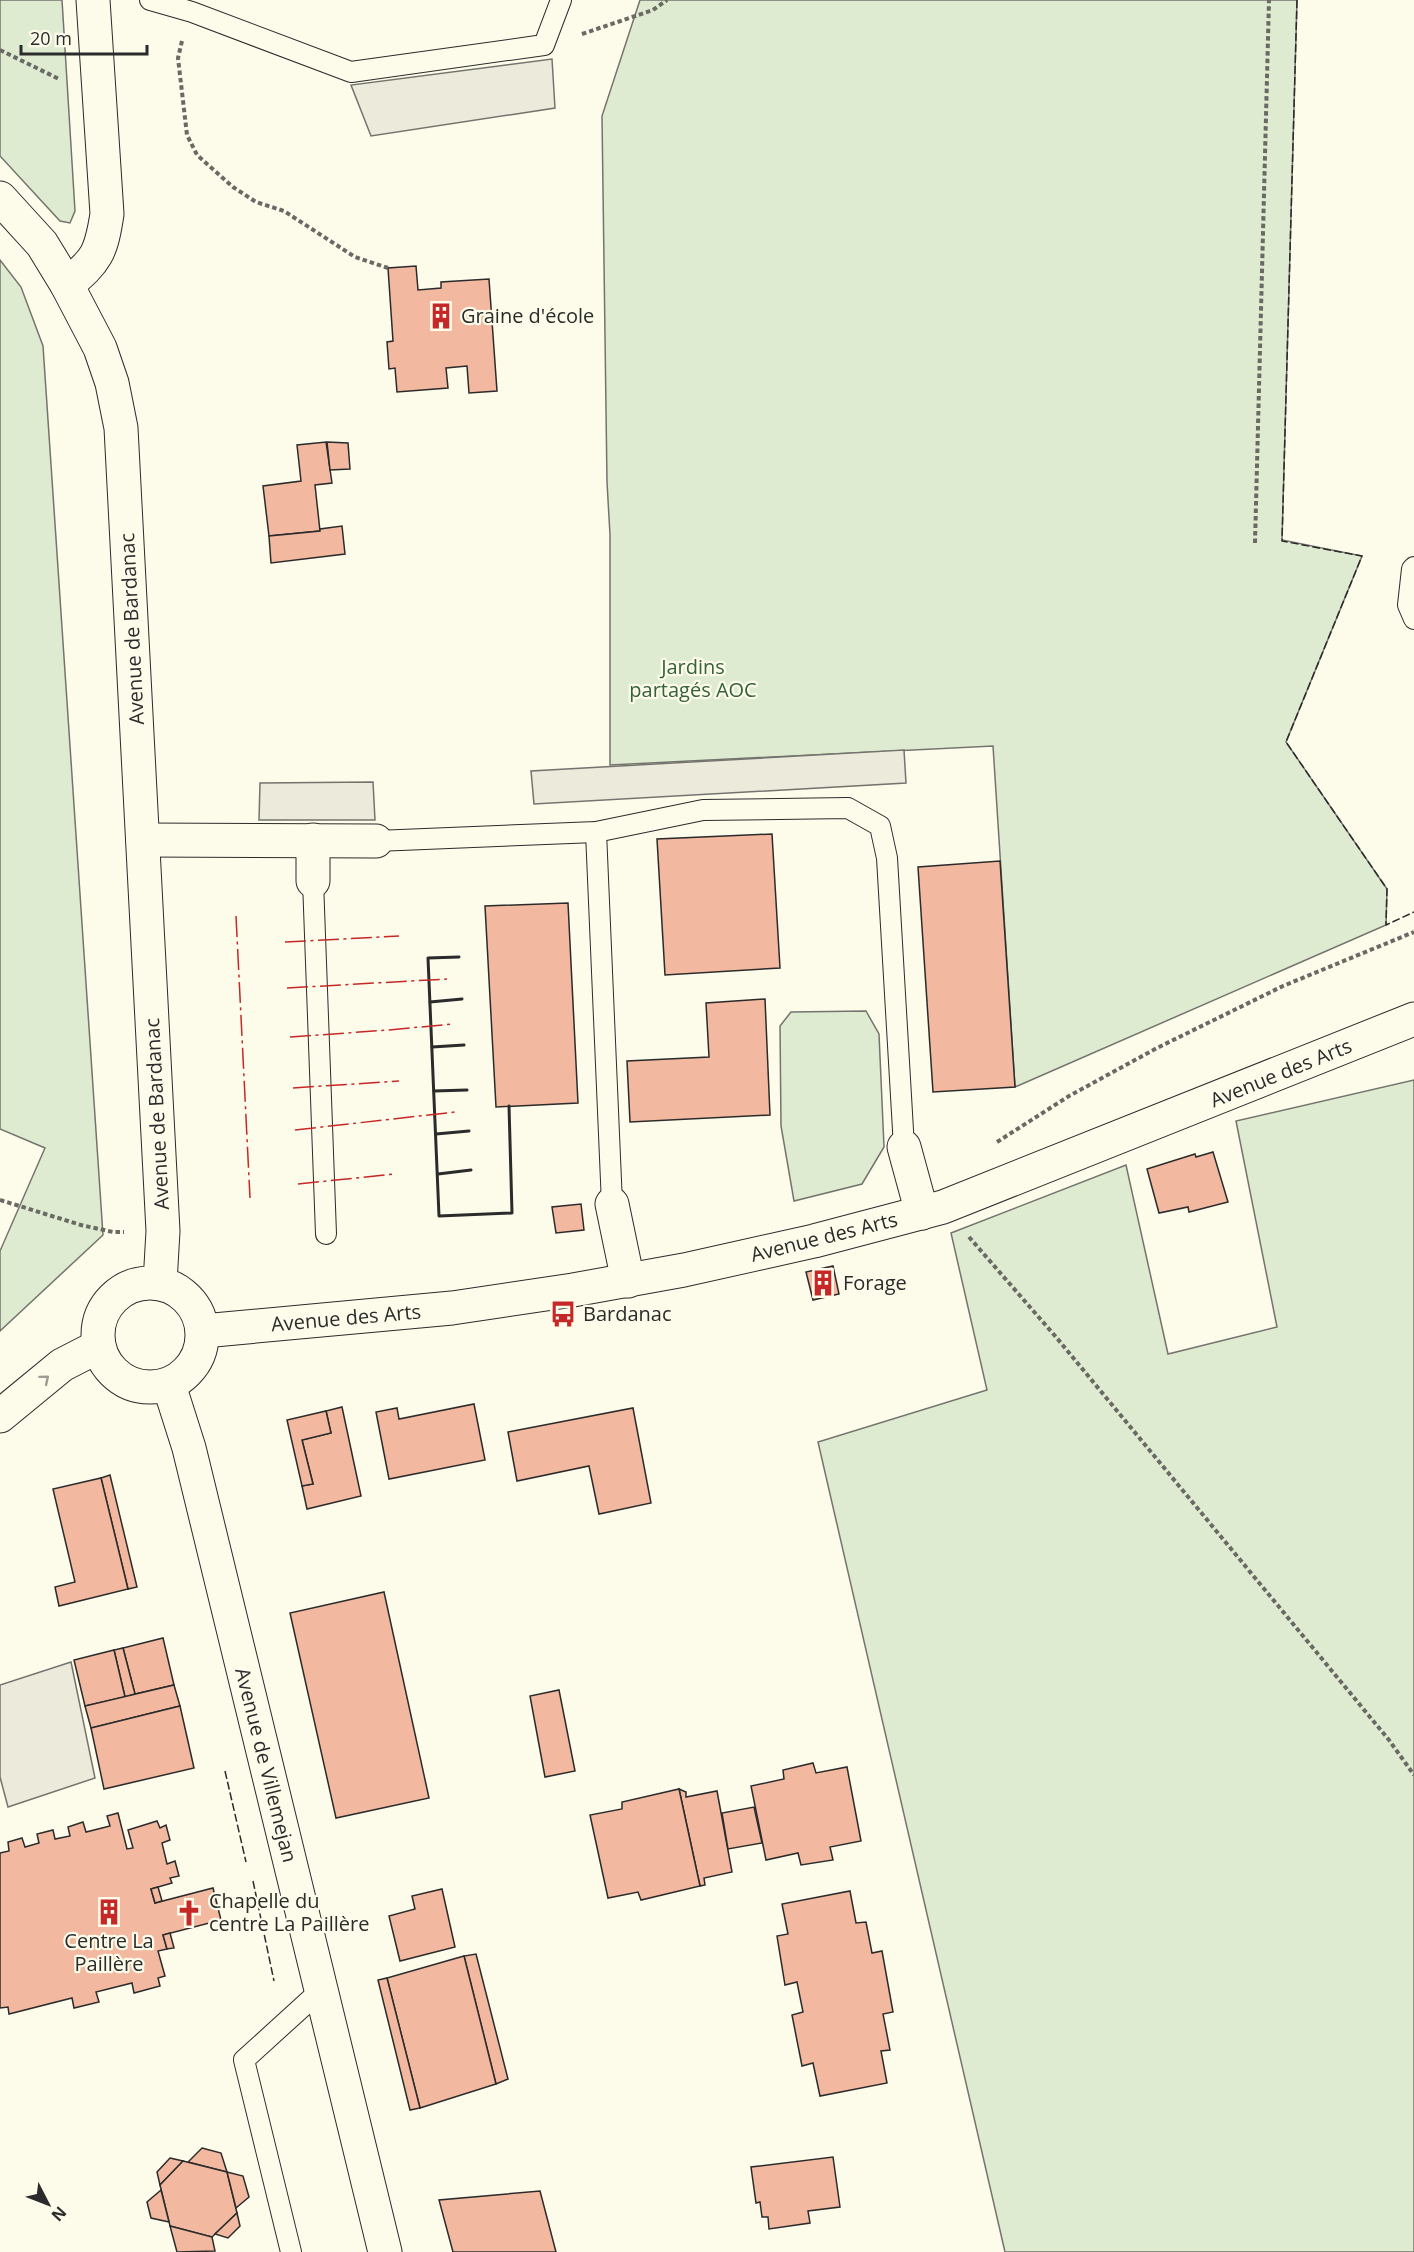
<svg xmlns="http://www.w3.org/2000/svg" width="1414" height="2252" viewBox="0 0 1414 2252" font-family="'Open Sans',sans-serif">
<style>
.green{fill:#deebd1;stroke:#74746e;stroke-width:1.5}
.parking{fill:#eceadb;stroke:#74746e;stroke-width:1.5}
.building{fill:#f2b8a0;stroke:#2b2b2b;stroke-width:1.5}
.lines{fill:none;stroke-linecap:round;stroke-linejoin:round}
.lane-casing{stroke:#2b2b2b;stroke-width:22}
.street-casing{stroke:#2b2b2b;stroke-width:35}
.secondary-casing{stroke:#2b2b2b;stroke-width:35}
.path{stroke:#6a6964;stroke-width:4;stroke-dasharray:4.5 3;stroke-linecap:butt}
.lane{stroke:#fdfbea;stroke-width:20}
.street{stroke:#fdfbea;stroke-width:33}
.secondary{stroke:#fdfbea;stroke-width:33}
.fence{stroke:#2b2b2b;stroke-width:1.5;stroke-dasharray:8 3;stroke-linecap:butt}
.wall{stroke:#2b2b2b;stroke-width:3}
.power{stroke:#c62828;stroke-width:1.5;stroke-dasharray:21 4.5 3 4.5;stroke-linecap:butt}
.oneway{stroke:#9e9d94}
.labels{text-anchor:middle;stroke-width:4.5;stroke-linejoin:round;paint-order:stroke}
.poi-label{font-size:20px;fill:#2b2b2b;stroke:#fdfbea;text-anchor:start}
.street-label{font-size:20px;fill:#2b2b2b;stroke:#fdfbea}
.park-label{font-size:20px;fill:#34623c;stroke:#fdfbea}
</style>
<rect width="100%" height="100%" fill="#fdfbea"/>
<g class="green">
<path d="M0,0H62L75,211L70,223L60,221L0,156Z"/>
<path d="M640,0H1297L1282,540L1362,556L1286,742L1387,889L1386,925L1015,1087L993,746L610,765V535L607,482L602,116Z"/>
<path d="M0,260L21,287L43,346L103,1235L0,1331V1251L45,1148L0,1129Z"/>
<path d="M866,1011L879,1034L884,1147L862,1184L794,1201L781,1126L780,1026L791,1012Z"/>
<path d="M1414,1080V2252H1005L818,1442L987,1390L951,1233L1126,1165L1168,1354L1277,1327L1236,1121Z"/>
</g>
<g class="parking">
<path d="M552,59L555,108L371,136L351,85Z"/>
<path d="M904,750L906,783L534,804L531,771Z"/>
<path d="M373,782L375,820H259L260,783Z"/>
<path d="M71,1662L95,1778L8,1807L0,1777V1685Z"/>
</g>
<g class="building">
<path d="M416,266L418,290L441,288V282L489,279L497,391L469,393L467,366L446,368L448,388L397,392L395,368L389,369L387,342L393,341L388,268Z"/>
<path d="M326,442L332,483L315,485L320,531L269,536L263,486L301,481L297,445Z"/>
<path d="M327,442L348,443L350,469L330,470Z"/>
<path d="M342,526L345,554L271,563L269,536L320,531V529Z"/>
<path d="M772,834L780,968L665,975L657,839Z"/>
<path d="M1000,861L1015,1087L933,1092L918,867Z"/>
<path d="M568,903L578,1103L496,1107L485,906Z"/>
<path d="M765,999L770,1115L630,1122L627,1061L709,1057L706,1003Z"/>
<path d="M1213,1152L1228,1202L1189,1212L1188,1207L1159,1213L1147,1169L1195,1154L1196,1157Z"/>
<path d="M581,1204L584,1230L556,1233L552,1207Z"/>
<path d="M833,1266L839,1294L813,1300L806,1272Z"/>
<path d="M474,1404L485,1460L389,1479L376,1412L397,1408L399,1419Z"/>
<path d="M342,1407L361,1496L307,1509L302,1486L313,1484L302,1440L331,1433L326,1411Z"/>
<path d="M633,1408L651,1503L599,1514L589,1466L517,1481L508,1432Z"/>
<path d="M326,1411L331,1433L302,1440L313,1484L302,1486L287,1420Z"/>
<path d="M110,1475L137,1587L128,1589L101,1478Z"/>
<path d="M101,1478L128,1589L59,1606L55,1587L75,1582L53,1489Z"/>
<path d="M384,1592L429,1798L336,1818L290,1613Z"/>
<path d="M163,1638L174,1685L135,1694L123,1648Z"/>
<path d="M123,1648L135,1694L125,1697L114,1650Z"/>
<path d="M114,1650L125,1697L85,1706L74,1660Z"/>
<path d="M174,1685L180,1706L91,1728L85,1706Z"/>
<path d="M559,1690L575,1771L545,1777L530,1696Z"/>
<path d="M180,1706L194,1768L104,1789L91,1728Z"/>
<path d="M813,1763L816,1773L847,1767L861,1841L830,1847L833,1860L801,1865L798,1853L766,1860L751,1786L784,1779L783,1770Z"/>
<path d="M679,1789L686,1792V1797L717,1791L732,1872L704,1878L705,1885L700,1886Z"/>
<path d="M679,1789L700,1886L641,1900L638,1892L608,1898L590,1815L622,1809V1802Z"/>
<path d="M754,1807L762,1843L728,1849L722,1813Z"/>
<path d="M118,1813L127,1849L133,1848L128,1830L157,1821L160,1828L166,1825L170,1840L162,1843L167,1864L175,1861L179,1876L170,1878L172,1883L151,1889L155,1903L213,1888L221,1920L163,1935L167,1949L158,1951L165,1976L158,1978L160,1986L134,1993L132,1983L96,1992L99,2002L74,2008L72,1998L9,2014L8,2007L0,2008V1853L9,1851L8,1842L22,1838L25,1847L39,1843L37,1834L53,1830L55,1839L70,1836L68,1827L83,1822L86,1832L110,1826L107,1816Z"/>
<path d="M158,1887L162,1901L155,1903L151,1889Z"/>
<path d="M442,1889L455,1947L400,1961L389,1916L415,1909L412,1896Z"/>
<path d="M850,1891L856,1923L866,1922L872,1953L882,1951L893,2012L883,2014L890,2050L881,2051L887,2083L820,2096L813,2063L802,2066L792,2015L803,2012L797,1982L785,1985L777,1936L788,1934L782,1904Z"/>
<path d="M170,1933L174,1948L167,1949L163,1935Z"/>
<path d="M476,1954L508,2079L496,2084L464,1956Z"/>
<path d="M464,1956L496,2084L420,2108L387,1978Z"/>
<path d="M387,1978L420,2108L410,2110L378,1980Z"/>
<path d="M202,2148L221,2153L227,2172L188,2162Z"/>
<path d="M833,2157L840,2207L808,2211L810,2223L769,2229L768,2217H762L760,2202L756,2203L751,2167Z"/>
<path d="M170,2158L183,2161L160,2185L157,2172Z"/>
<path d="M183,2161L227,2172L237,2213L212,2237L170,2226L160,2185Z"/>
<path d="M227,2172L243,2176L249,2197L236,2208Z"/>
<path d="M161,2190L169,2222L151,2218L147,2202Z"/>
<path d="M540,2191L556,2252H453L439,2200Z"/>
<path d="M237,2213L240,2226L228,2238L215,2234Z"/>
<path d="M170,2226L212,2237L215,2251L177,2252Z"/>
</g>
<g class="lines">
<g class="lane-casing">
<g id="lane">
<path d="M150,0L192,12L351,72L544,45L561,0"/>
<path d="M1414,567L1412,569L1408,605L1414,619"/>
<path d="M596,832L612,1204"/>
<path d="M376,841L596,832L703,810L848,808L880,826L887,858L904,1147"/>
<path d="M313,881L326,1234"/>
<path d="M291,2252L244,2060L321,1990"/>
</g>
</g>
<g class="street-casing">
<g id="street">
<path d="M143,840L376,841"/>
<path d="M313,840V881"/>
<path d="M904,1147L922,1213"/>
<path d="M612,1204L628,1281"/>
<path d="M0,1416L62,1365L99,1346"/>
</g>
</g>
<g class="secondary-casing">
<g id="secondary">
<path d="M0,198L42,244L67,285L100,348L112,383L121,428L163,1231L160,1283"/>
<path d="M67,285C97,260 101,253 107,214L93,0"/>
<circle cx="150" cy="1335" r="52"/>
<path d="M203,1331L452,1308L573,1290L684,1270L814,1241L943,1207L1414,1019"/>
<path d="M169,1385L189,1448L385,2252"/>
</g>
</g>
<g class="path">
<path d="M582,34L653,10L667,0"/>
<path d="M182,41L178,58L187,135L197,155L233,187L256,202L284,211L355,257L388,268"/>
<path d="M0,50L59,79"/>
<path d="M1255,543L1269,0"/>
<path d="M997,1142L1069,1096L1157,1048L1283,986L1414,932"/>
<path d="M0,1200L81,1225L113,1232H124"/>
<path d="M969,1237L1056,1337L1389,1740L1414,1775"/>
</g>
<use href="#lane" class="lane"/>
<use href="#street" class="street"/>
<use href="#secondary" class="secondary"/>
<g class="fence">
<path d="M1297,0L1282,541L1362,556L1286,742L1387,889L1386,925L1414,912"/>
<path d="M225,1771L246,1862"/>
<path d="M253,1881L274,1981"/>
</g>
<g class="wall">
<path d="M459,957L428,958L439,1216L512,1213L509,1106"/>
<path d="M430,1002L462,999"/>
<path d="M432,1047L464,1045"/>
<path d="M434,1091L467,1090"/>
<path d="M436,1134L469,1131"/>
<path d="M438,1174L471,1170"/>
</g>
<g class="power">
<path d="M236,916L250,1198"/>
<path d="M285,942L399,936"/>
<path d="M287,988L447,979"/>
<path d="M290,1037L389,1030L452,1024"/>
<path d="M293,1088L399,1081"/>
<path d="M295,1130L455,1112"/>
<path d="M298,1184L395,1174"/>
</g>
</g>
<defs><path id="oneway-chevron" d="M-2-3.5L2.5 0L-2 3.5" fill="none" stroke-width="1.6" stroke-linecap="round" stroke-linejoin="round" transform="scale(1.5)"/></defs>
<use class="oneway" href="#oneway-chevron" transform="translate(45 1379) rotate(-40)"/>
<defs>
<g id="building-bare" transform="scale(2.07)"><path d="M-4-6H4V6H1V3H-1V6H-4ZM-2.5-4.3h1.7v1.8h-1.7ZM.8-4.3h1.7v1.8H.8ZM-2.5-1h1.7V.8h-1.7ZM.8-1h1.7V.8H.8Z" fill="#c62828" stroke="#fdfbea" stroke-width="2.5" paint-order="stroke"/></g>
<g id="bus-bare" transform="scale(2.07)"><path d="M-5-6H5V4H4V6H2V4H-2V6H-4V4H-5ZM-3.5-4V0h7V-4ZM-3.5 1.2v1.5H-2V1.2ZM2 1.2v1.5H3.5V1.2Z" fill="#c62828" stroke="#fdfbea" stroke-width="2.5" paint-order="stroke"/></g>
<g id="church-bare" transform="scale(2.07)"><path d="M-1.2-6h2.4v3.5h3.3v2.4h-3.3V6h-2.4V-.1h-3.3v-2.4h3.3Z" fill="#c62828" stroke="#fdfbea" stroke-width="2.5" paint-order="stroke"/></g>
</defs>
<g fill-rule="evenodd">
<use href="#building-bare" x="441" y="316"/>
<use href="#building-bare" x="823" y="1283"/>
<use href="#bus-bare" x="563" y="1314"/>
<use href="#building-bare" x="109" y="1912"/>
<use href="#church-bare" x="189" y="1913"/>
</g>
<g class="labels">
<g class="poi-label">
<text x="461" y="323">Graine d'école</text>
<text x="843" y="1290">Forage</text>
<text x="583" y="1321">Bardanac</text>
<text x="209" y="1908">Chapelle du<tspan x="209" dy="23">centre La Paillère</tspan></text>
<text x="109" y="1948" text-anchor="middle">Centre La<tspan x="109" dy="23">Paillère</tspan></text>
</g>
<g class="street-label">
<text transform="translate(132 629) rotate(-93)" y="7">Avenue de Bardanac</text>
<text transform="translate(1281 1073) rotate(-22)" y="7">Avenue des Arts</text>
<text transform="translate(157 1114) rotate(-93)" y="7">Avenue de Bardanac</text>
<text transform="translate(824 1237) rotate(-14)" y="7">Avenue des Arts</text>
<text transform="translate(346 1318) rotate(-5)" y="7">Avenue des Arts</text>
<text transform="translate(266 1765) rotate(76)" y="7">Avenue de Villemejan</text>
</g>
<g class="park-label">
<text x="693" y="674">Jardins<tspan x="693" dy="23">partagés AOC</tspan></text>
</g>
</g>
<g transform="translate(48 2204) rotate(132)" stroke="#fdfbea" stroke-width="4.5" paint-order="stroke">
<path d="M0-4.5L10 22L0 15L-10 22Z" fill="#2b2b2b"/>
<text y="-9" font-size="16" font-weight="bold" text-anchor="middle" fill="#2b2b2b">N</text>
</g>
<path d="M21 45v9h126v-9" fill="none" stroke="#2b2b2b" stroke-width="3"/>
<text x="30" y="45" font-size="18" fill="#2b2b2b" stroke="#fdfbea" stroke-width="4.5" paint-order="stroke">20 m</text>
</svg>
